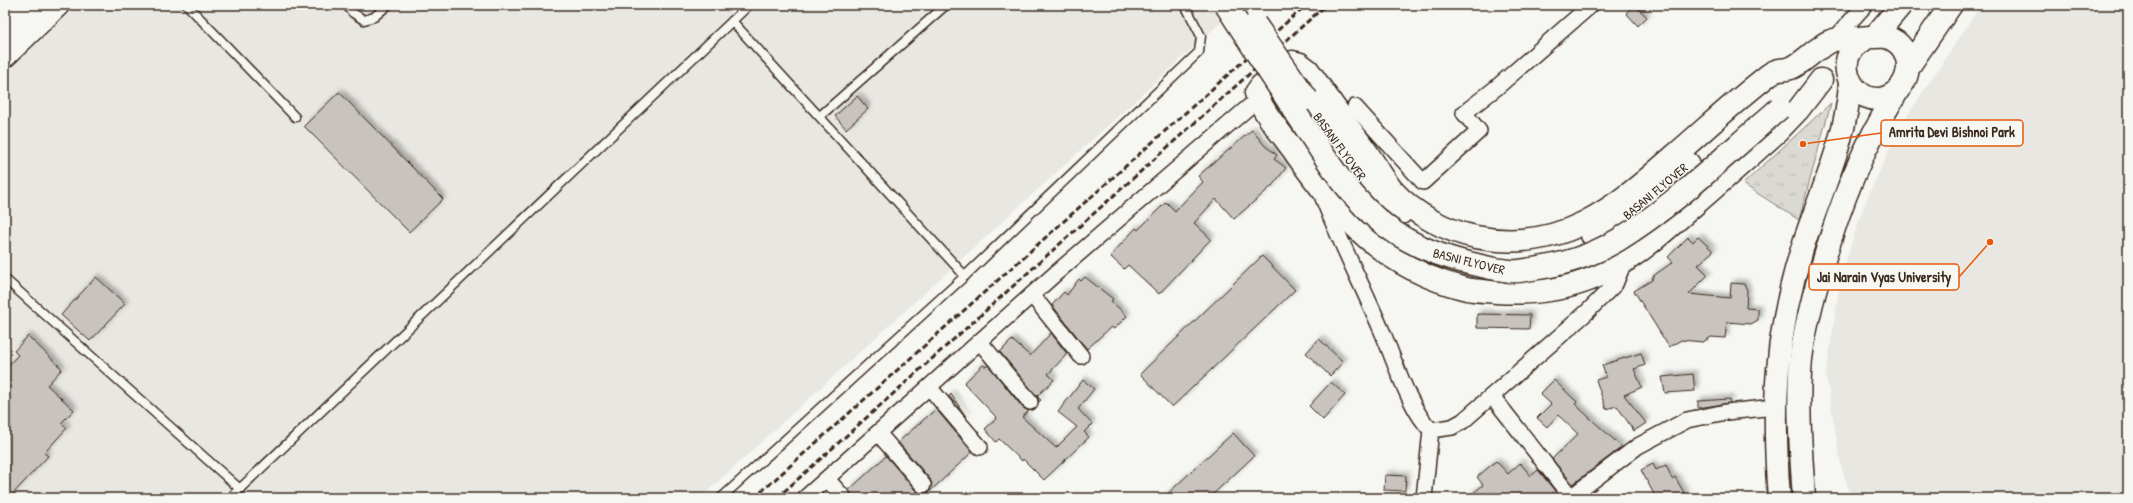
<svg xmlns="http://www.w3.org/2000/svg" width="2133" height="503" viewBox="0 0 2133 503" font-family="'Patrick Hand',sans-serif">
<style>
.built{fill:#e8e7e2}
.grass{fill:url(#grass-tufts);stroke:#8a8278}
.building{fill:#c8c3be;stroke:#3b2a1e;filter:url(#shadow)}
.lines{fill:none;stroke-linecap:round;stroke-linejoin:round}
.lane-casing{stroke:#3b2a1e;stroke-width:11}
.street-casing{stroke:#3b2a1e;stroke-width:18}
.secondary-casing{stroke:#3b2a1e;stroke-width:25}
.highway-casing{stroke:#3b2a1e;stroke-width:25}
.lane{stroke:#f6f6f2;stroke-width:8}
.street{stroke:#f6f6f2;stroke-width:15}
.secondary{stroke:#f6f6f2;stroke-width:22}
.highway{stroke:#f6f6f2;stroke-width:22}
.rail{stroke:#3b2a1e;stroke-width:3;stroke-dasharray:6 3;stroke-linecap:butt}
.secondary-bridge-casing{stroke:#3b2a1e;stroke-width:25;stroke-linecap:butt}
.secondary-bridge{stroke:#f6f6f2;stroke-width:22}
.labels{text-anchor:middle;stroke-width:3;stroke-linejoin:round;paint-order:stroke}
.street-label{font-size:13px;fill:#3b2a1e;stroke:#f6f6f2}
.leader{fill:none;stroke:#e8590c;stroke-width:1.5}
.callout-dot{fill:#e8590c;stroke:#f6f6f2;stroke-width:1.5}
.callout{fill:#f6f6f2;stroke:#e8590c;stroke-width:1.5}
.callout-label{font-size:14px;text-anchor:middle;font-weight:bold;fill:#3b2a1e}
</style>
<defs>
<pattern id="grass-tufts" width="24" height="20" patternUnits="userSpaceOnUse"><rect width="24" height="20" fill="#dad9d3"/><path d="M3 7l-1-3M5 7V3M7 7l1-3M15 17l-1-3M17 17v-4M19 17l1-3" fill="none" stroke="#bcbab5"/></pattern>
<filter id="shadow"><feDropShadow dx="3.5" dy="-3.5" stdDeviation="2" flood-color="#0004"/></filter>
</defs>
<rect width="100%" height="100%" fill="#f6f6f2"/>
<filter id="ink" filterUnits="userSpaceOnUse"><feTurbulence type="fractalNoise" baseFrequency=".025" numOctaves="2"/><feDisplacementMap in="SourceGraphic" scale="8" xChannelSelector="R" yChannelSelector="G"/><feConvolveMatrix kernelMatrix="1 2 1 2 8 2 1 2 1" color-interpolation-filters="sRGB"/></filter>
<g filter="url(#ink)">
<g class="built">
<path d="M5,5H1227L1231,13L700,498H5Z"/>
<path d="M1981,5H2128V498H1852L1841,466L1826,375L1841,276L1863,208L1899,128Z"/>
</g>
<path class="grass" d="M1831,103L1799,220L1743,184Z"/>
<g class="building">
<path d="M1634,5L1647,17L1638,26L1626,13Z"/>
<path d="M339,92L443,199L409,232L304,126Z"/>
<path d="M857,96L868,109L846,129L835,116Z"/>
<path d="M1252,130L1265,146L1277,155L1274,159L1286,168L1272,186L1234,219L1216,199L1194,223L1211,239L1159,294L1128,265L1124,269L1110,256L1136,228L1138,230L1166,202L1175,211L1203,182L1198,176Z"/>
<path d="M1688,237L1693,242L1698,237L1713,251L1698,265L1708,275L1689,294L1730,298L1731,283L1744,284L1747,290L1746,308L1758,309V320L1751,324L1727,322L1725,338L1711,337L1703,342L1681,340L1669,347L1634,291L1652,280L1653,276L1673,262L1668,257Z"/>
<path d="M1262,256L1295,290L1172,407L1140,374Z"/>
<path d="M96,277L125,304L90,341L61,315Z"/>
<path d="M1085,277L1113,299L1111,301L1127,316L1114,329L1111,327L1087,349L1052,305L1064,292L1067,295L1079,279L1081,281Z"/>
<path d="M1477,314L1530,315L1529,329L1477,328Z"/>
<path d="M1051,333L1067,354L1048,374L1054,380L1037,396L1041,400L1039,402L1037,396L1000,352L1012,340L1030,356Z"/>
<path d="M28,336L62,369L47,385L74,410L61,423L67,428L44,453L48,456L9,498H5V369L18,355L14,351Z"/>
<path d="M1319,339L1343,362L1330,376L1306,353Z"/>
<path d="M1641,353L1645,365L1634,369L1642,387L1624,395L1646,423L1634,431L1617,406L1606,409L1596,380L1606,377L1602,365Z"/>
<path d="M983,365L986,367L988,365L1023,408L1029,411L1022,417L1056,448L1077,427L1058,412L1083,380L1094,389L1078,409L1092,424L1084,432L1089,437L1044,480L1023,459L1022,461L999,439L996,442L985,429L997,418L964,383Z"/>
<path d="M1693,374L1695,391L1665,393L1662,377Z"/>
<path d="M1554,380L1577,402L1575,404L1592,420L1622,447L1573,484L1552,459L1578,434L1558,415L1547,427L1537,418L1551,404L1540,394Z"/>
<path d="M1331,382L1345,395L1323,420L1309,406Z"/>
<path d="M951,394L967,418L949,396Z"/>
<path d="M1730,399V403L1698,408V401Z"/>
<path d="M936,409L972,452L923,498H853L849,490L886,456L916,491L924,494L929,492L932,484L930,479L898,442Z"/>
<path d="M1233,433L1254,456L1209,498H1163Z"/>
<path d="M1496,461L1508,474L1520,463L1531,476L1538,470L1555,491L1547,498H1467L1483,485L1477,477Z"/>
<path d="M1653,464L1656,470L1666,465L1672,479L1675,477L1687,498H1656L1641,470Z"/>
<path d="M1385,475L1406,476L1405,491L1384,490Z"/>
</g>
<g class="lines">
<g class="lane-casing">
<g id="lane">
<path d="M187,5L295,117"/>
<path d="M346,5L353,13L364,20L374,17L388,5"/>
<path d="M732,21L965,276L1199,52L1201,36L1185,5"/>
<path d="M820,116L946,5"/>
<path d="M5,279L240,489"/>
<path d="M230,498L749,5"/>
<path d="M721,498L965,276"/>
</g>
</g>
<g class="street-casing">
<g id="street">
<path d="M1834,40L1865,5"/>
<path d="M1355,107L1423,182L1479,131L1464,113L1496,88L1591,5"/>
<path d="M1323,198C1340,242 1362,285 1381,329C1394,358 1409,409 1431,430L1452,427L1463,421L1586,313L1615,284L1624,262"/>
<path d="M1032,295L1081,356"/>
<path d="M980,342L1030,402"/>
<path d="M929,387L980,447"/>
<path d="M1492,396L1571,497L1638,446L1687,420L1726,412L1775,407"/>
<path d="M878,433L923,485"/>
<path d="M827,479L844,498"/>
<path d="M805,498L1055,274L1258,99"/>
<path d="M1424,498L1431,430"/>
</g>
</g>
<g class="secondary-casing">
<g id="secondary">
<path d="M5,27L28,5"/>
<path d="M5,56L58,5"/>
<path d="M1821,80L1798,110L1778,131C1750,156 1722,181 1693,206C1662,233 1631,263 1591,279C1561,291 1528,294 1496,292C1485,291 1473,291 1463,288C1385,269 1340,217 1296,154C1283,135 1264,115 1256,93L1261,86L1292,62L1300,64L1308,70C1327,97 1346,124 1366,151C1375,164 1383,179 1393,191C1414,214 1446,231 1476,237C1561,254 1615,208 1674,156C1703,131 1731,105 1761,81C1765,78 1771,72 1776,71C1780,69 1786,70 1791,68C1801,64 1811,53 1821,47C1824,44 1830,41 1834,40C1841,39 1881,36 1886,37C1917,46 1914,89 1884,98C1858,105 1837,72 1851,51C1854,46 1861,42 1865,39"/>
<path d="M1307,99L1357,174L1382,199L1401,213"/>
<path d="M1592,235C1630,221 1659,191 1688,163"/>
</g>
</g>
<g class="highway-casing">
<g id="highway">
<path d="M1875,36L1901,5"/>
<path d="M1909,66L1951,5"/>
<path d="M1779,498C1772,407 1775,333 1803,246C1820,193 1847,139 1850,83"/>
<path d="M1804,498C1801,452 1797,405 1801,359C1805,327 1813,297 1822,267C1840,204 1862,148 1897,92"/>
</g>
</g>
<use href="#lane" class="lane"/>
<use href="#street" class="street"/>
<use href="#secondary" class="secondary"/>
<use href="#highway" class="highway"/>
<g class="rail">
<path d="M754,498L1306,5"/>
<path d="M777,498L1326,5"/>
</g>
<g class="secondary-bridge-casing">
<g id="secondary-bridge">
<path d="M1226,5C1251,44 1276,83 1302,122C1326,159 1351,200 1387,227C1414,247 1445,258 1477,265C1488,268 1499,270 1510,271C1517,272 1525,270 1532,269C1563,265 1591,256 1618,240C1677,204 1727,153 1780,108"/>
<path d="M1255,24L1307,99"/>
</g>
</g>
<use href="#secondary-bridge" class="secondary-bridge"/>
</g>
</g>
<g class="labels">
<g class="street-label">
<text transform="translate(1340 146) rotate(54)" y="5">BASANI FLYOVER</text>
<text transform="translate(1655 191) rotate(-40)" y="5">BASANI FLYOVER</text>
<text transform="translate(1469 261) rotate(14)" y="5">BASNI FLYOVER</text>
</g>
</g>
<path class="leader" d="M1803 144L1881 133M1990 242L1959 277"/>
<g class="callout-dot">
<circle cx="1803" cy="144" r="4"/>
<circle cx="1990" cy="242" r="4"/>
</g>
<g class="callout">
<rect x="1881" y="120" width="142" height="26" rx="4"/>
<rect x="1809" y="264" width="150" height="26" rx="4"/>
</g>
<g class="callout-label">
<text x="1952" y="137">Amrita Devi Bishnoi Park</text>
<text x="1884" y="282">Jai Narain Vyas University</text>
</g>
<rect width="2133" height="503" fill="none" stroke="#f6f6f2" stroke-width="20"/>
<rect x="10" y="10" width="2113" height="483" fill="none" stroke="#3b2a1e" stroke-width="1.5" filter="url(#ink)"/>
</svg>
